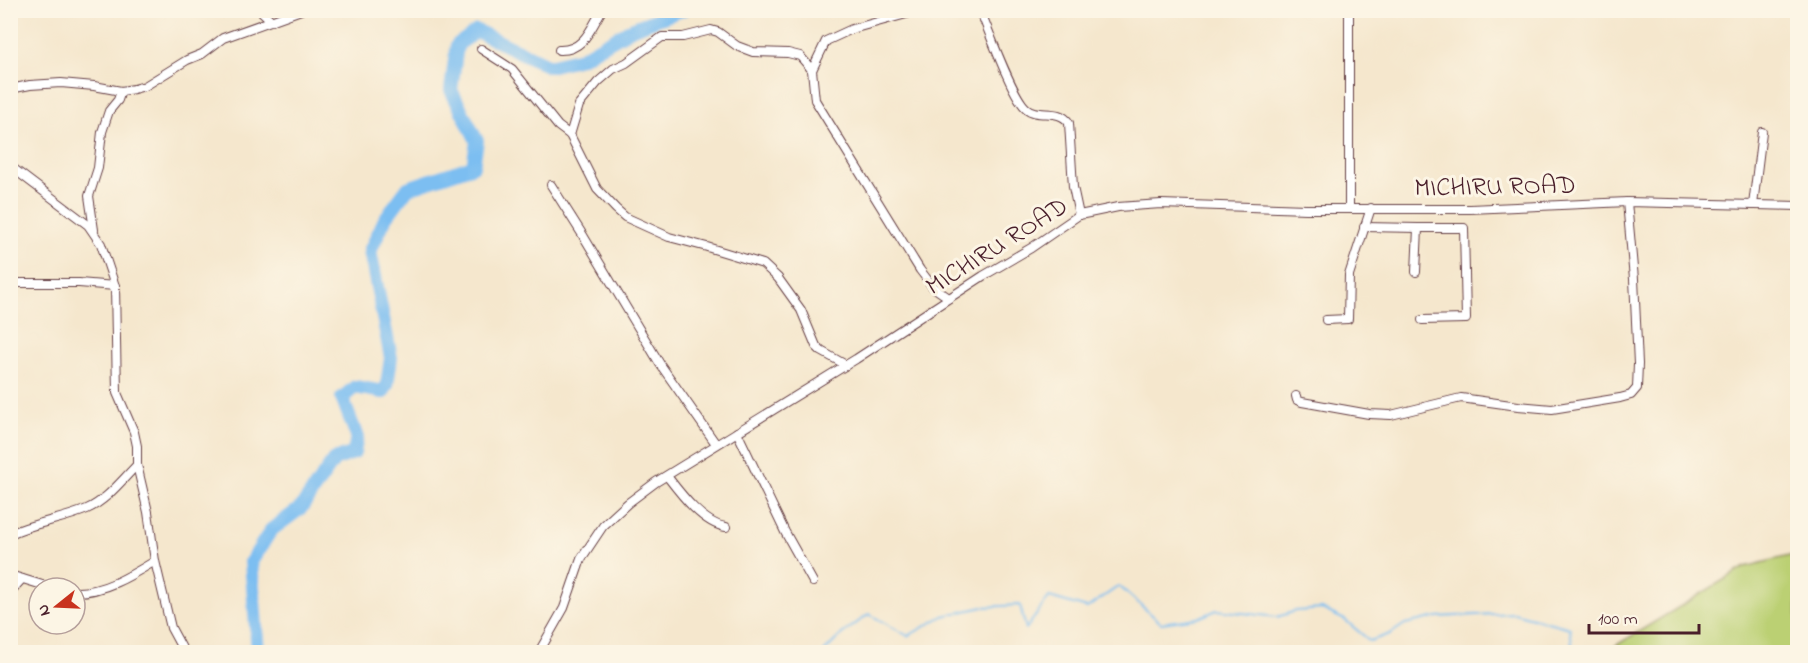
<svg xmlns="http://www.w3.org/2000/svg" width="1808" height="663" viewBox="0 0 1808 663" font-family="'Indie Flower',sans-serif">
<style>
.green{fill:#bbd073;stroke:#82784f;stroke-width:1.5}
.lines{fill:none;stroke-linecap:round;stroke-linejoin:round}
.stream{stroke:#7bbef1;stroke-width:2}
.river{stroke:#7bbef1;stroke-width:14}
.minor-casing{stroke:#643d43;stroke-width:10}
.minor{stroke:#fff;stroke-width:8}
.labels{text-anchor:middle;stroke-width:6;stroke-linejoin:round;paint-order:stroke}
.street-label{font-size:26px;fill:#4a1f2b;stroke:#fcf5e5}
</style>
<rect width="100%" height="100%" fill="#fcf5e5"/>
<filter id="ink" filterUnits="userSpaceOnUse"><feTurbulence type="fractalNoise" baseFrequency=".0167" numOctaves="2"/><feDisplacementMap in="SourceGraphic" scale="12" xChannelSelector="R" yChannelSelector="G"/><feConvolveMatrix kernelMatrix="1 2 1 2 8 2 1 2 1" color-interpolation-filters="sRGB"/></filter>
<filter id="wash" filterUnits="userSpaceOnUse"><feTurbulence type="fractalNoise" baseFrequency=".008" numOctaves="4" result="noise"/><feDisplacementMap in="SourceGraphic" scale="24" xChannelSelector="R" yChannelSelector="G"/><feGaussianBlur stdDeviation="1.35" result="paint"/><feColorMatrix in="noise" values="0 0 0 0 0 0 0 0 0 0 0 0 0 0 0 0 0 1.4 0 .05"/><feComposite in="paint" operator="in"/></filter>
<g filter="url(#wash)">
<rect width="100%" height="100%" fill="#f5e7cd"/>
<path class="green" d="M1797,554V652H1605L1745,567Z"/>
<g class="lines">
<g class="stream">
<path d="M595,652L597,649L605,652"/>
<path d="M667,652L677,649L686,652"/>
<path d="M824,652L842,634L869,614L908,636L943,616L983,607L1020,605L1026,629L1049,597L1087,608L1119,586L1161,623L1198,618L1217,610L1277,617L1296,611L1322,609L1345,620L1370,641L1390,634L1405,624L1437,617L1514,613L1570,628L1573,652"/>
</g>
<path class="river" d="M258,652L251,562L271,530L301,508L334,460L354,453L357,436L342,398L355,387L383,392L387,385L391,358L370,251L385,219L408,188L473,166L477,141L451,90L457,45L477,31L549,66L581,58L633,28L682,10"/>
</g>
</g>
<g filter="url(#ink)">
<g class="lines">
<g class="minor-casing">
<g id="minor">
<path d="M260,10L272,21"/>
<path d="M980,10C989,31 1012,96 1026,108C1038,119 1059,107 1069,123L1073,187L1079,215"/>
<path d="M10,20L12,10"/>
<path d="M481,49L512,69L558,126L570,135L597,189L616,209L625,217L669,237L707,247L763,264L778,278L801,310L816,346L821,351L846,365"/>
<path d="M559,50C584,51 591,28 602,10"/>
<path d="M812,70L826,41L852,29L921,10"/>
<path d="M10,89L30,85L61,83L94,86L121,91L134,89L145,86L187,60L202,54L223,38L301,10"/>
<path d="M570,135L579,105L598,82L613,69L626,63L662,37H683L711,30L718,32L737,46L753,52L788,53L800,56L812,70L815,100L920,270L933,287L949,298"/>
<path d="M10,166L88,225L101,244L115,286L117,393L134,432L137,446V465L148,512L155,561L171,628L184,652"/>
<path d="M551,185L584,237L660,364L716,444"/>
<path d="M1753,205L1762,132"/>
<path d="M1349,208V10"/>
<path d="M1364,227L1418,228"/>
<path d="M94,230L89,196L98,168L102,132L109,111L118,100L121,91"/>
<path d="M1416,272L1418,228H1464L1466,319L1422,320"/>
<path d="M10,281L18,283H79L115,286"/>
<path d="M1326,320L1348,319L1349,275L1371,208"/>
<path d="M1296,396L1297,400L1302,402L1369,414L1391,415L1461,398L1518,406L1552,409L1620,398L1631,395L1637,388L1638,364L1634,279L1627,202"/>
<path d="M737,432L785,532L813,582"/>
<path d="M667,476C680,493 703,524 726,527"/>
<path d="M10,534C35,522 62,520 87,509C107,500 122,480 137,465"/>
<path d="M10,575L52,588"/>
<path d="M10,592L22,579"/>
<path d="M75,592C103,593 132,575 155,561"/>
<path d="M539,652L564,608L581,559L603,526L628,503L656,482L856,359L983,276L1031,248L1079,215L1089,213L1118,207L1161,204L1306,209H1470L1627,202L1798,206"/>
</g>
</g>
<use href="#minor" class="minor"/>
</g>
</g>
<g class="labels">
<g class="street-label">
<text transform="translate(1495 185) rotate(-1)" y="9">MICHIRU ROAD</text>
<text transform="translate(996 245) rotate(-32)" y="9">MICHIRU ROAD</text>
</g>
</g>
<rect width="1808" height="663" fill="none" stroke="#fcf5e5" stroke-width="36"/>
<g transform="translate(57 606) rotate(252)"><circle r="28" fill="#fcf5e5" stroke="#b59f9b" stroke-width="1.5"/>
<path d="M0-4.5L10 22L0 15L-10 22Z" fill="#c8321e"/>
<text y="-9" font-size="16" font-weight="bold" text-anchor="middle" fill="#4a1f2b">N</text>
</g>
<path d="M1589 624v9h110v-9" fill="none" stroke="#4a1f2b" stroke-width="3"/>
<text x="1598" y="624" font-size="18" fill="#4a1f2b" stroke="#fcf5e5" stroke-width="4.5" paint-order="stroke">100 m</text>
</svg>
